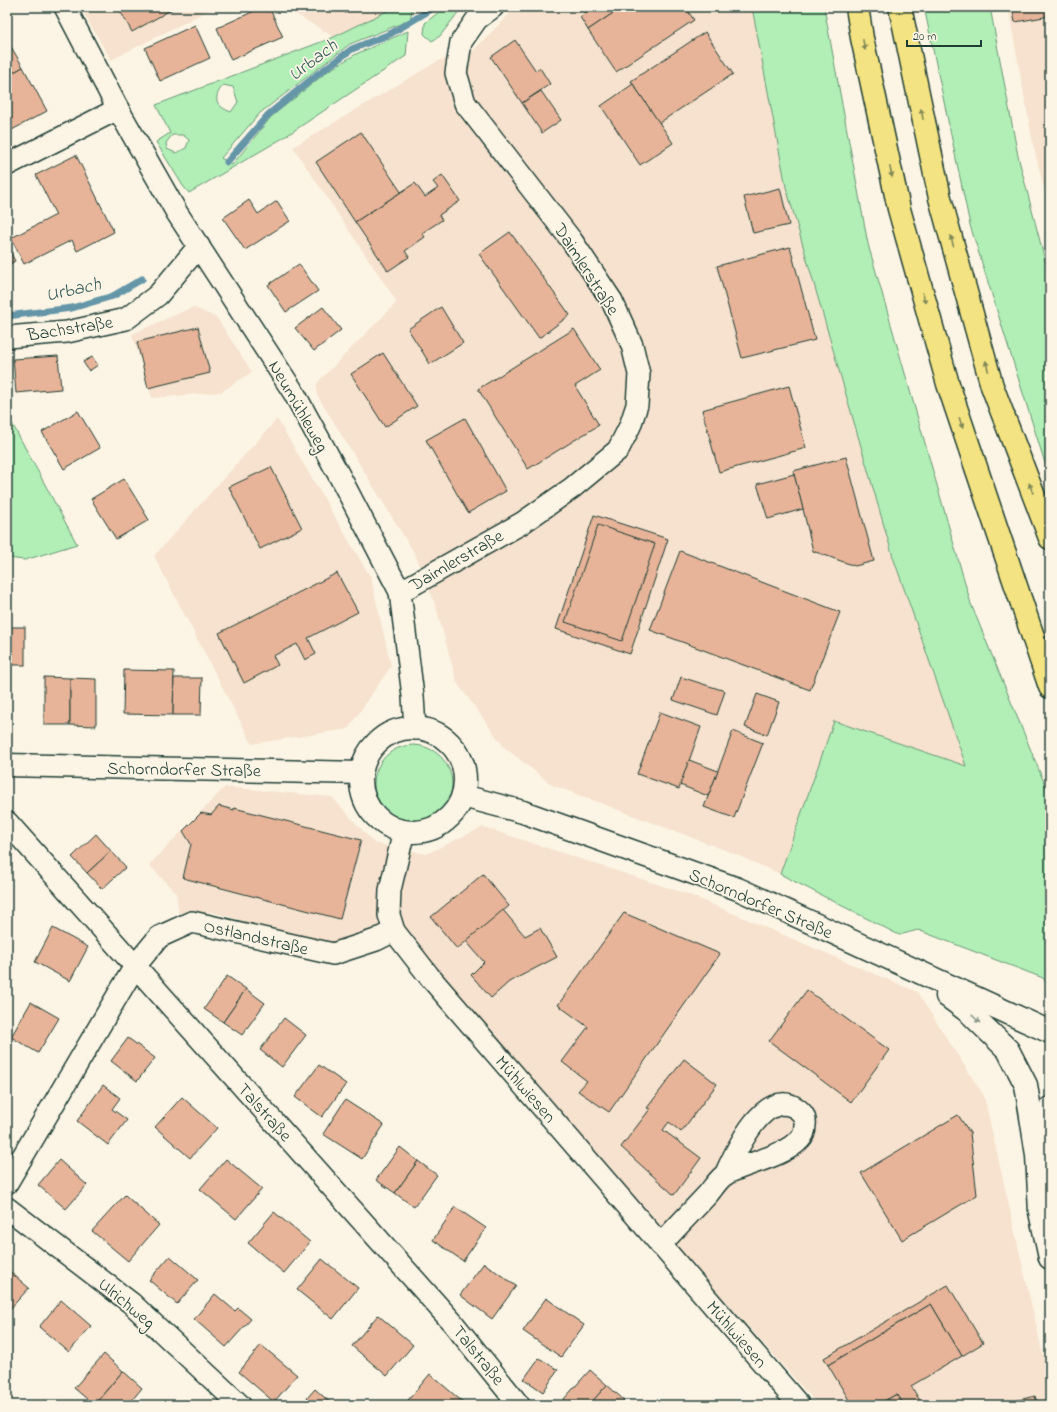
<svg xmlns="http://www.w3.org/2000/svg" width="1057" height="1412" viewBox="0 0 1057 1412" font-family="'Indie Flower',sans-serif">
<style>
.built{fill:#f6e2ce}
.green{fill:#b1efb6;stroke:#689675;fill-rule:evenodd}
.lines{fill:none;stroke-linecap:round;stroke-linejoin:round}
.stream{stroke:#6596a8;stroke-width:7}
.building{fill:#e7b499;stroke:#1f3d34}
.street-casing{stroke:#1f3d34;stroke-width:24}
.secondary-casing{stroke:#1f3d34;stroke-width:25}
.highway-casing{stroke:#1f3d34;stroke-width:25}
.street{stroke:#fcf5e5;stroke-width:21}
.secondary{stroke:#fcf5e5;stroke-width:22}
.highway{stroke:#f4e382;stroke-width:22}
.oneway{fill:#7f8857}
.oneway2{fill:#8e998c}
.labels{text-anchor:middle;stroke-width:3.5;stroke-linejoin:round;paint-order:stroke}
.street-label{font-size:18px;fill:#1f3d34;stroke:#fcf5e5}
.water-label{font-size:19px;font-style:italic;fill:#365b5b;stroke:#fcf5e5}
</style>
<rect width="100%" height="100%" fill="#fcf5e5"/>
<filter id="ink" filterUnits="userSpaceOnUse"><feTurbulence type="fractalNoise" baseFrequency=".025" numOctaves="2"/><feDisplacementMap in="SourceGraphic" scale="8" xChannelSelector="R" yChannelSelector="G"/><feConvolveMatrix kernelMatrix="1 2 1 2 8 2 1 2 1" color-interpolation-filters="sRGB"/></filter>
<g filter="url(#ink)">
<g class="built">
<path d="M80,7H215L111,60Z"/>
<path d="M284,7H391L387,11L334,37Z"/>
<path d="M516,7H752L786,187L893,557L966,766L834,721L780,874L730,852L552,785L504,747L457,683L436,607L416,556L317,395V383L397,302L293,147L438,61L473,51Z"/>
<path d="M1008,7H1050V213L1033,144Z"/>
<path d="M193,307L217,318L252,372L221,392L152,398L132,334Z"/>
<path d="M277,419L371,578L391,666L348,729L252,744L154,556Z"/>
<path d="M225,787L332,797L374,843L426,854L483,827L690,895L917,992L984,1096L1050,1386V1405H818L411,947L363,934L325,944L212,912L179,915L176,893L149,865Z"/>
</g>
<g class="green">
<path d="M391,7H413L410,20L350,44L260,113L221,158L232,165L271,117L328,71L356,54L408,31L406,56L283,138L189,193L183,186L156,142L170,133L156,105L334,37L387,11ZM223,85L233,87L238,102L231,112C216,106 212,99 223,85ZM172,135H183L189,140L186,148L176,153L167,149L166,143Z"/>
<path d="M445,7H463L460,10L440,36L432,41L424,34L425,23Z"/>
<path d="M752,7H824L868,244L971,604L1050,797V988L1043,978L918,930L899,935L780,874L834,721L966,766L893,557L786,187Z"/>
<path d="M924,7H990L1018,156L1050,280V479L970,225Z"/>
<path d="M7,414L77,544L25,560L7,558Z"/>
<circle cx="413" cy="784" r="39"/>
</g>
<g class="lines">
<g class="stream">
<path d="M227,162L268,115L318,74L352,49L390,34L435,7"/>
<path d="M7,316L72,308L113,296L142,279"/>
</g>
</g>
<g class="building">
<path d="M118,7H176L132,32Z"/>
<path d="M263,7H269L283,37L231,60L217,28Z"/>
<path d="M337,7H349L346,13Z"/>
<path d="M582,7H622L588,30L580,17L586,13Z"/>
<path d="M622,7H685L694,20L616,72L588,30Z"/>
<path d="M1012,7H1050V16L1015,22Z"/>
<path d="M195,25L210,58L160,81L145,48Z"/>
<path d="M705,32L733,74L659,123L631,81Z"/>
<path d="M7,40L23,67L7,76Z"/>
<path d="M515,40L536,71L540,68L550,84L522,103L491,57Z"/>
<path d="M23,67L47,111L10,131L7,125V76Z"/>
<path d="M633,84L673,143L640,165L601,106Z"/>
<path d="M541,91L561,120L542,133L522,103Z"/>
<path d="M361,132L401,192L355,222L316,162Z"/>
<path d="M76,155L114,232L77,251L72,240L24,264L11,238L56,215L36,175Z"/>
<path d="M442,175L460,201L439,215L442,220L422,233L425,237L405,251L409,257L388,271L355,222L415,183L425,197L438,188L433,182Z"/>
<path d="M780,188L789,225L753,233L744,197Z"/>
<path d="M249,200L258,214L277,201L290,221L245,250L223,218Z"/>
<path d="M510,232L570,315L539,338L479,254Z"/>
<path d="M7,246L15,261L7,266Z"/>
<path d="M790,247L815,340L742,358L717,266Z"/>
<path d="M299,264L318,291L286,312L268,285Z"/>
<path d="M323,307L341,330L314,351L295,328Z"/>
<path d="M441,307L463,343L430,364L408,329Z"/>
<path d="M198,327L210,373L148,388L137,342Z"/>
<path d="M574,329L600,370L575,386L599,425L528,469L478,389Z"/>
<path d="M383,353L417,406L385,427L351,374Z"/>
<path d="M58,356L61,389L16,393L13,359Z"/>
<path d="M92,357L98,365L89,371L83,362Z"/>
<path d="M789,386L806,448L719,472L702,410Z"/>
<path d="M78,411L100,448L64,469L42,432Z"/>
<path d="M465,418L506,491L468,513L426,440Z"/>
<path d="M846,457L874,561L855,566L813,551L803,509L793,471Z"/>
<path d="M271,467L302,528L260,549L229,487Z"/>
<path d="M794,474L803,509L768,519L757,484Z"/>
<path d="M124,479L149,520L116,539L91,499Z"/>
<path d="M594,515L668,539L630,654L556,629Z"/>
<path d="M598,525L655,544L622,641L565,622Z"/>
<path d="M680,551L840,612L810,690L650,630Z"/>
<path d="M337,573L358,612L308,638L316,654L305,660L297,644L273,656L278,665L244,683L219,633Z"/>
<rect x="7" y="627" width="18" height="38"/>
<path d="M124,670L174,671L173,715L123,714Z"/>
<path d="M44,677L70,678V725H44Z"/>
<path d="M681,677L725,691L717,715L673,700Z"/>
<path d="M70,678L96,679V726L70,725Z"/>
<path d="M174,678H202L201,715H173Z"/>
<path d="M757,694L779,702L767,735L745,727Z"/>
<path d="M660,712L701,727L679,789L637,774Z"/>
<path d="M733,731L763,743L734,818L704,807Z"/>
<path d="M689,760L718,771L708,796L680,785Z"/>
<path d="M219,806L234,810V808L361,840L340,919L183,878L191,844L183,831L201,813L211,815Z"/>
<path d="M96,834L111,851L87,873L72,857Z"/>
<path d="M111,851L126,867L102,889L87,873Z"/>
<path d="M483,874L509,906L457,949L431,917Z"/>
<path d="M503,910L525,936L540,928L557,957L509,982L491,998L471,975L484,962L466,941Z"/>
<path d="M624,913L720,954L609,1112L578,1091L587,1081L562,1062L588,1027L558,1005Z"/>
<path d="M53,928L88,947L70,981L35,962Z"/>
<path d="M227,976L246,989L223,1022L204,1009Z"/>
<path d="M246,989L265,1003L242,1035L223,1022Z"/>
<path d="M807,990L889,1050L851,1102L769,1041Z"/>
<path d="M31,1002L59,1018L38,1053L11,1037Z"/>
<path d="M284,1018L306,1035L282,1067L260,1050Z"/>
<path d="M128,1038L155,1058L137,1081L111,1061Z"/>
<path d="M684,1059L717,1084L681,1132L669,1122L663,1130L701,1158L674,1195L621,1147L650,1109L647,1108Z"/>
<path d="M319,1065L346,1084L322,1117L295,1097Z"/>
<path d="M103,1085L120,1098L112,1109L127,1120L108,1145L77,1121Z"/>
<path d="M182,1097L217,1128L190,1158L155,1127Z"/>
<path d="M345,1100L384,1125L362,1159L323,1134Z"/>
<path d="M958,1115L970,1133L977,1195L902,1240L861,1173Z"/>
<path d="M400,1147L418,1161L395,1193L376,1180Z"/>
<path d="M226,1159L262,1189L236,1219L200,1189Z"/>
<path d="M59,1160L87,1185L66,1209L38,1185Z"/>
<path d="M418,1161L437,1175L414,1207L395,1193Z"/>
<path d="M125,1195L159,1225L128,1261L92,1231Z"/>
<path d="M455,1207L486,1228L463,1261L433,1240Z"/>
<path d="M274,1212L310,1242L284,1273L248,1243Z"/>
<path d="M170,1256L198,1280L177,1304L149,1280Z"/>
<path d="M322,1259L358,1288L333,1319L297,1290Z"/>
<path d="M484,1263L516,1286L492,1319L460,1295Z"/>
<path d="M7,1269L29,1288L8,1311L7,1310Z"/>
<path d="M948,1285L983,1343L962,1356L931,1304L828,1365L824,1358Z"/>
<path d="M215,1294L235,1311L238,1308L251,1319L226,1347L194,1319Z"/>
<path d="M546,1298L584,1325L561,1357L523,1331Z"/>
<path d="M61,1300L91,1326L69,1352L39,1327Z"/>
<path d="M931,1304L962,1356L911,1386L922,1404L920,1405H904L897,1394L877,1405H852L828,1365Z"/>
<path d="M378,1315L413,1345L387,1376L352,1346Z"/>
<path d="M261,1345L297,1375L274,1402L239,1372Z"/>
<path d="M104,1354L123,1371L94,1405L74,1388Z"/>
<path d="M539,1358L558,1370L543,1392L524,1379Z"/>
<path d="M590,1370L607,1385L589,1405H569L563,1400Z"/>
<path d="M123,1371L142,1388L128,1405H94Z"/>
<path d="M430,1374L465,1404V1405H404Z"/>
<path d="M607,1385L624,1400L620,1405H589Z"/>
<path d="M315,1389L333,1405H301Z"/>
<path d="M897,1394L904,1405H879V1404Z"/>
<path d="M1035,1396L1038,1405H998Z"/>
</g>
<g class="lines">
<g class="street-casing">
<g id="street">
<path d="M65,7L118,109L177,213L294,393L340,477L400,592L413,696L415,729"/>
<path d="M7,165L118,109"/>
<path d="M7,337L67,332L126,319L158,295L199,246"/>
<path d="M400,592L522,523L572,488L618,450L630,426L637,405L639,374L632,345L612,301L572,241L465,103L456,73L461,42L477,19L493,7"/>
<path d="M7,822L453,1323L519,1405"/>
<path d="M404,831L390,890L389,915L394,931L429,976L799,1405"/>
<path d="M7,1183L135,966L159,937L192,922L333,954L376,940L394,931"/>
<path d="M7,1208L131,1303L240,1405"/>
<path d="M660,1245C676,1228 692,1211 708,1194C713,1188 719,1178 726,1174C746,1163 784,1157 800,1139C803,1136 805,1130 805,1125C806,1117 802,1112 796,1108C764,1087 735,1153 725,1175"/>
</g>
</g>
<g class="secondary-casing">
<g id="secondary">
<circle cx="413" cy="780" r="52"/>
<path d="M7,765L361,773"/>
<path d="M463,796L523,812L738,889L1050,1032"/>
<path d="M947,996L970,1013L1008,1050L1026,1085L1037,1155L1040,1212L1050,1258"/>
<path d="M1040,1147L1050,1108"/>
</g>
</g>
<g class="highway-casing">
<g id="highway">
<path d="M857,7L862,38L899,209L948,384L1050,687"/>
<path d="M900,7L940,198L992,386L1050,538"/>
</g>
</g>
<use href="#street" class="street"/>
<use href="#secondary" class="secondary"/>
<use href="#highway" class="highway"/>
</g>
<defs><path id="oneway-solid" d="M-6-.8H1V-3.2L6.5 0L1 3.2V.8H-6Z"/></defs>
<g class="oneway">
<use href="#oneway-solid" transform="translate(864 45) rotate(78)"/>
<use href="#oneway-solid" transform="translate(922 114) rotate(-102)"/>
<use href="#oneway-solid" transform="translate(891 172) rotate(78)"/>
<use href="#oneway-solid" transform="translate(952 241) rotate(-105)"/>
<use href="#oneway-solid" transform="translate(924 298) rotate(74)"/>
<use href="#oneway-solid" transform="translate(987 366) rotate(-105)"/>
<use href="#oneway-solid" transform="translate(961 423) rotate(71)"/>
<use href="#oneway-solid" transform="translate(1031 488) rotate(-111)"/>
</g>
<use class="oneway2" href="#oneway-solid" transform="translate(976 1019) rotate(45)"/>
</g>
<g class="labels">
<g class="street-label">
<text transform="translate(587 269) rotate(57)" y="6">Daimlerstraße</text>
<text transform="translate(70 328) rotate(-9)" y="6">Bachstraße</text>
<text transform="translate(299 406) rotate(60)" y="6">Neumühleweg</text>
<text transform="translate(456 560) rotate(-30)" y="6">Daimlerstraße</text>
<text transform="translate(184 769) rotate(1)" y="6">Schorndorfer Straße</text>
<text transform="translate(761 903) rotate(23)" y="6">Schorndorfer Straße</text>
<text transform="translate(256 937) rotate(13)" y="6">Ostlandstraße</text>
<text transform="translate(526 1089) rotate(49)" y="6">Mühlwiesen</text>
<text transform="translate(265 1112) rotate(48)" y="6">Talstraße</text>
<text transform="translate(127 1303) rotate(40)" y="6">Ulrichweg</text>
<text transform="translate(737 1334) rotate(49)" y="6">Mühlwiesen</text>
<text transform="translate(479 1355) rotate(51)" y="6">Talstraße</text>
</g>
<g class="water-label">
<text transform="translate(312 59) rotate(-37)" y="7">Urbach</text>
<text transform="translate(73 288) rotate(-12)" y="7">Urbach</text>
</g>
</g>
<rect width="1057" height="1412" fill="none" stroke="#fcf5e5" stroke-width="24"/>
<rect x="12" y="12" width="1033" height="1388" fill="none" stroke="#1f3d34" stroke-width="1.5" filter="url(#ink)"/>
<path d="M907 40v6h74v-6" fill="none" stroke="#1f3d34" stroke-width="2"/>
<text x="913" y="40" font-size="12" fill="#1f3d34" stroke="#fcf5e5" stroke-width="3" paint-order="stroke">20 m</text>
</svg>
